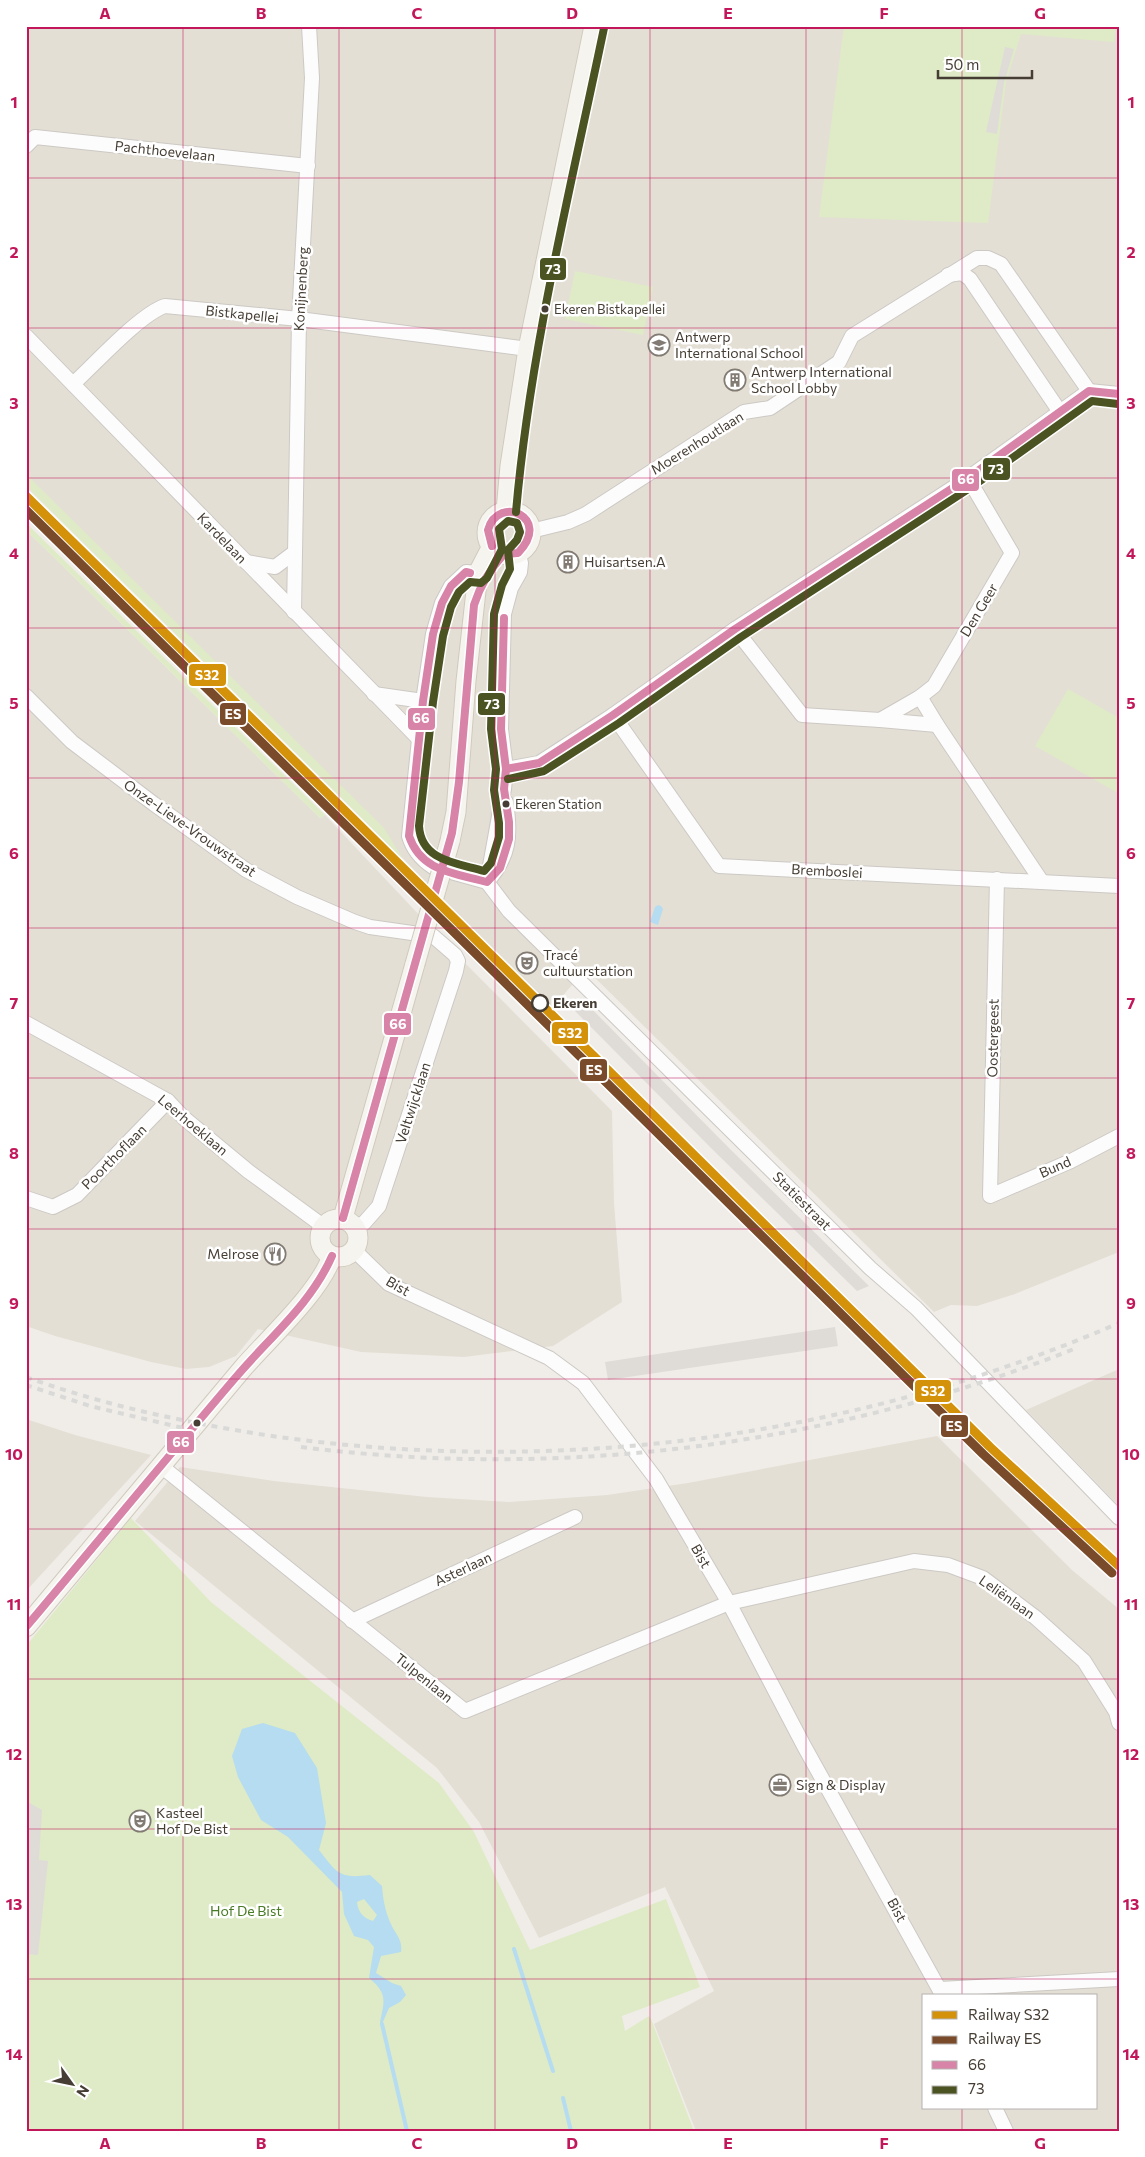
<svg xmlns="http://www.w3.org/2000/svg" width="1145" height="2157" viewBox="0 0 1145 2157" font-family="Commissioner,sans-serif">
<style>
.residential{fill:#e4dfd5;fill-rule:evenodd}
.green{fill:#deebc6}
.parking{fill:#dfdcd8}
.water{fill:#b5dcf0;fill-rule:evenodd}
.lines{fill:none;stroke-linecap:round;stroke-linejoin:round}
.stream{stroke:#b5dcf0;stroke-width:4}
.street-casing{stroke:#ccc9c4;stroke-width:16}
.secondary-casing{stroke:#d0cabe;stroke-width:21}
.street{stroke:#fdfcfc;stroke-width:14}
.secondary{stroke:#f6f4ee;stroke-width:19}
.rail{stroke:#d9d9d8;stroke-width:4;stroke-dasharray:6 6;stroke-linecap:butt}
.secondary-bridge-casing{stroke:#d0cabe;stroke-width:21;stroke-linecap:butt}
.secondary-bridge{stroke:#f6f4ee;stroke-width:19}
.bus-1-casing{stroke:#fff;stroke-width:11}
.bus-2-casing{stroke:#fff;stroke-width:11}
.bus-1{stroke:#d884a8;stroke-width:8}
.bus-2{stroke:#4a5321;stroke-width:8}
.rail-1-casing{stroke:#fff;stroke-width:12}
.rail-2-casing{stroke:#fff;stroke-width:12}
.rail-1{stroke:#d4910a;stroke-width:9}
.rail-2{stroke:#7a4b2a;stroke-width:9}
.grid{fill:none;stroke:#c2185b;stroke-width:1;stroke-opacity:0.55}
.bus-dot{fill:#463e34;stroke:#fff;stroke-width:2}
.stop-dot{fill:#fff;stroke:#463e34;stroke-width:2.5}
.labels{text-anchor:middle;stroke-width:5;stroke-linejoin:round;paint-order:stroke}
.bus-label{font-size:13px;fill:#463e34;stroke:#fff;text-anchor:start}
.street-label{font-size:14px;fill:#463e34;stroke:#fff}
.poi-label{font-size:14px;fill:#463e34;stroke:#fff;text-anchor:start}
.stop-label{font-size:14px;font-weight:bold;fill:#463e34;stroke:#fff;text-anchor:start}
.park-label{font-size:14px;fill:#497a24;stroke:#fff}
.line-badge{stroke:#fff;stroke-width:2}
.badge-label{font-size:14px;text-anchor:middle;font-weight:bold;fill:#fff}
.neatline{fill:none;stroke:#c2185b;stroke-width:2}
.grid-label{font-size:16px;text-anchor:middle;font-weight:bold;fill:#c2185b}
</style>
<rect width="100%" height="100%" fill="#f0ede8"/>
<g class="residential">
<path d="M26,26H1119V1252L1015,1294L977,1306L951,1305L934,1312L586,969L552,1008L465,923L366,820L26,486Z"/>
<path d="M26,530L320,818L325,815L456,954L612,1111L614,1203L622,1302L553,1346L464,1357L361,1352L258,1329L236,1356L209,1367L186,1369L151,1362L55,1336L26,1326Z"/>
<path d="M1119,1369V1506L1026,1410Z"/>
<path d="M26,1419L75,1435L151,1455L26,1591Z"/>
<path d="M937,1436L1072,1570L1119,1609V2131H696L654,2024L714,1991L665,1887L539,1938L479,1822L437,1768L135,1521L180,1467L274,1481L427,1497L509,1502L607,1495L688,1483ZM924,1996H1096V2108H924Z"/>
</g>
<g class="green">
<path d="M844,26H1116L1114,42L1021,34L1006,82L988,223L819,217Z"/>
<path d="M575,271L653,287L643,335L565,319Z"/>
<path d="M26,474L384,828L403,859L26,486Z"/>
<path d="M26,523L325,815L320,818L26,530Z"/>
<path d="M1068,689L1119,718L1118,793L1035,746Z"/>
<path d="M131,1518L211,1602L439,1783L474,1832L530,1950L666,1899L700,1987L622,2016L625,2031L649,2016L651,2019L694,2131H26V1646Z"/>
</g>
<g class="parking">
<path d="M1005,47L1014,49L1004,83L997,134L986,132Z"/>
<path d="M498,755L490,847L487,843L495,757Z"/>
<path d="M581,998L730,1149L869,1286L857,1291L711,1148L575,1011Z"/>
<path d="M835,1327L838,1346L608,1380L605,1362Z"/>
<path d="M26,1801L42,1810L39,1860L48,1861L38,1955L26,1954Z"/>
</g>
<g class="water">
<path d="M658,905L661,906L663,909L658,925L650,922L655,907Z"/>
<path d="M263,1723L295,1733L317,1768L326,1823L319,1850C337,1873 339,1879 370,1875L382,1886C383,1899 385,1910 390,1922C395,1934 403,1939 401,1952L381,1956L376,1973L392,1983L401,1986L406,1995L400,2002L389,2008L382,2024L380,2022C385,2000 387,1993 369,1978L374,1947L368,1940L354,1936L344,1914L342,1892L288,1837L261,1820L238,1777L232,1756L242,1729ZM364,1899L377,1915L373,1921C363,1918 358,1912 357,1902Z"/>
</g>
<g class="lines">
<g class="stream">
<path d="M514,1949L553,2071"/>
<path d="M382,2024L407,2131"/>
<path d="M563,2098L571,2131"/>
</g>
<g class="street-casing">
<g id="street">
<path d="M26,146L35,137L308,166"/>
<path d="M948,275L962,273L970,279L1060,412"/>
<path d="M26,336L419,739"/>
<path d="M73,384C94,365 140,314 165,306L299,319L528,349"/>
<path d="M531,531L568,522L586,514L744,412L770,408L839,362L852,336L977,258H988L1001,264L1089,391"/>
<path d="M246,562L275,567L295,552"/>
<path d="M478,573L466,572L451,586L442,603L433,634L423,701L409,836C413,850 421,859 433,867L487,882"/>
<path d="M294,612L299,319L312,78L309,26"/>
<path d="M735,629L802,715L880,720L920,697L934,686L1012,553L968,478"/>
<path d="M374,694L423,701"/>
<path d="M26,696L72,742L154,804L246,870L297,897L355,922L370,927L433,936L455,955L458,961L456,971L379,1206L364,1223L356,1226"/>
<path d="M920,697L937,725L1042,882"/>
<path d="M613,715L719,866L1119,886"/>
<path d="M880,720L937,725"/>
<path d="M506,769L539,763L613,715L735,629L968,478L1089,391L1119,394"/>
<path d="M997,879L990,1196L1071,1161L1119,1136"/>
<path d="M487,882L509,911L870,1268L916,1308L1119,1518"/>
<path d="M487,882L504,789L506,769L501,729L504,614L511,588L520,572L521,563L518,553"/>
<path d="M487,882C510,856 511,835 506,802"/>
<path d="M26,1023L168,1101L184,1118L248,1171L323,1226"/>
<path d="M26,1198L53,1207L77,1195L168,1101"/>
<path d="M354,1250L389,1284L549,1358L583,1383L656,1479L729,1603L804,1746L943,1996"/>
<path d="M161,1466L465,1711L729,1603L914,1561L948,1565L983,1578L1035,1617L1084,1661L1116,1712L1119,1723"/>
<path d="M352,1621L575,1517"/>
<path d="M940,1989L1119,1979"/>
<path d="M995,2108L1006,2131"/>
</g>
</g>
<g class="secondary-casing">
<g id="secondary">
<path d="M506,511L510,466L528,349L594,26"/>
<circle cx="509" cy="533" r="22"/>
<path d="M450,841L456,812L466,681L478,573L492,546"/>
<path d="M343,1218L415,964"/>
<circle cx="339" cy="1238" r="19"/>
<path d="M26,1627C99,1541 170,1454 243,1368C269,1338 320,1292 332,1256"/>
</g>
</g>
<use href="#street" class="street"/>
<use href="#secondary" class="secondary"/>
<g class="rail">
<path d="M26,1377C106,1406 188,1423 272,1436C558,1477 853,1438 1119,1323"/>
<path d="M26,1385L90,1406L200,1432"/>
<path d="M301,1447C562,1480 829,1446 1074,1349"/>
</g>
<g class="secondary-bridge-casing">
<path id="secondary-bridge" d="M415,964L450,841"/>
</g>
<use href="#secondary-bridge" class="secondary-bridge"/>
<g class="bus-1-casing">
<g id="bus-1">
<path d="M470,573L466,572L451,586L442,603L433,634L423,701L409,836C421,872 455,873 487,882L500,868L509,839V822L504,789L506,769L501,729L504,618"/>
<path d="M506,769L539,763L613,715L735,629L968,478L1089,391L1119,394"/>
<path d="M343,1218L452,833L459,782L474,605C480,586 490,569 504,554L518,553C553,517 498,494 488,530L492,546"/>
<path d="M26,1627C96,1544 165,1460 236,1377C269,1338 311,1304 332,1256"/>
</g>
</g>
<g class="bus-2-casing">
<g id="bus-2">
<path d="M516,512C530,350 571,187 604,28"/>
<path d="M508,521L517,523L520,532L517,540L508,550L510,569L502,585L494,614L491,729L496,769L494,790L499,823V837L491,863L484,871C457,863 421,861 419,826L433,702L443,636L451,607L459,592L470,582L481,583L487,578L502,549L499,529Z"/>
<path d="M508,779L544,771L619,723L741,637L973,486L1092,401L1118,404"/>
</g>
</g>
<use href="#bus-1" class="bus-1"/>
<use href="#bus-2" class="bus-2"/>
<g class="rail-1-casing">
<path id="rail-1" d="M26,496L990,1447L1119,1566"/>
</g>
<g class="rail-2-casing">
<path id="rail-2" d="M26,510L983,1454L1112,1573"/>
</g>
<use href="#rail-1" class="rail-1"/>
<use href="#rail-2" class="rail-2"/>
</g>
<path class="grid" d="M183,26V2131M339,26V2131M495,26V2131M650,26V2131M806,26V2131M962,26V1996M26,178H1119M26,328H1119M26,478H1119M26,628H1119M26,778H1119M26,928H1119M26,1078H1119M26,1229H1119M26,1379H1119M26,1529H1119M26,1679H1119M26,1829H1119M26,1979H1119M962,2108V2131"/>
<defs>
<g id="school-ring" transform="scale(1.125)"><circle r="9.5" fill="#fff" stroke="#827b73" stroke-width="1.5"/><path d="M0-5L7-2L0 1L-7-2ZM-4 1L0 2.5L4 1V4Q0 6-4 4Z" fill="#827b73"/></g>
<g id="building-ring" transform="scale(1.125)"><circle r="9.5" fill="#fff" stroke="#827b73" stroke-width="1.5"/><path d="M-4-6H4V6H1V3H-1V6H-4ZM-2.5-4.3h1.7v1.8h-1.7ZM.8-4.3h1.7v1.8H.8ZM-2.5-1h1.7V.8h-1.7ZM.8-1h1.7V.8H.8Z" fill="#827b73"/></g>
<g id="theatre-ring" transform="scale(1.125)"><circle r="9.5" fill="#fff" stroke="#827b73" stroke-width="1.5"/><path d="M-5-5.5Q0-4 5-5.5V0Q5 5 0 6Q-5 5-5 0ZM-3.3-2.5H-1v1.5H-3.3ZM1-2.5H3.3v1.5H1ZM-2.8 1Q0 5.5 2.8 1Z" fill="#827b73"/></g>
<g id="restaurant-ring" transform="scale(1.125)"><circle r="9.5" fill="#fff" stroke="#827b73" stroke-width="1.5"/><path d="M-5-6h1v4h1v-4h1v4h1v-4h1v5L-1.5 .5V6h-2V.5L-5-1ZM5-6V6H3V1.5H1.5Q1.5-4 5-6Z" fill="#827b73"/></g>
<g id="office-ring" transform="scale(1.125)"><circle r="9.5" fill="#fff" stroke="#827b73" stroke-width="1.5"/><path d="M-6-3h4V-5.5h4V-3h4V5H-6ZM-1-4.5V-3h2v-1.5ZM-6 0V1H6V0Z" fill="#827b73"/></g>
</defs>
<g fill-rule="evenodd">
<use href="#school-ring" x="659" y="345"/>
<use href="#building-ring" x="735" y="380"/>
<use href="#building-ring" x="568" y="562"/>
<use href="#theatre-ring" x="527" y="963"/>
<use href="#restaurant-ring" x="275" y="1254"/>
<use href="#office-ring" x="780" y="1785"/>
<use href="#theatre-ring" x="140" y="1821"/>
</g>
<g class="bus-dot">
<circle cx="545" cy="309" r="4.5"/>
<circle cx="506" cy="804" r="4.5"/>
<circle cx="197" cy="1423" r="4.5"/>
</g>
<circle class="stop-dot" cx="540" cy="1003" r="8"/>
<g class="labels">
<g class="bus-label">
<text x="554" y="314">Ekeren Bistkapellei</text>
<text x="515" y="809">Ekeren Station</text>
</g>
<g class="street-label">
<text transform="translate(165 151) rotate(6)" y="5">Pachthoevelaan</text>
<text transform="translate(301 289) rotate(-87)" y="5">Konijnenberg</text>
<text transform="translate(242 314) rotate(6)" y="5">Bistkapellei</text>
<text transform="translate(697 443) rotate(-32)" y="5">Moerenhoutlaan</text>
<text transform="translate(222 538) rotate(46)" y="5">Kardelaan</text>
<text transform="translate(979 610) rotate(-59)" y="5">Den Geer</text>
<text transform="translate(190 828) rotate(35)" y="5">Onze-Lieve-Vrouwstraat</text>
<text transform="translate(827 871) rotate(3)" y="5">Bremboslei</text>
<text transform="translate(993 1038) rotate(-89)" y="5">Oostergeest</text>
<text transform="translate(413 1103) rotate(-72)" y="5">Veltwijcklaan</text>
<text transform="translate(193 1125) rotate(40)" y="5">Leerhoeklaan</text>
<text transform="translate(114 1157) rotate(-45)" y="5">Poorthoflaan</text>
<text transform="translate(1055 1167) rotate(-24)" y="5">Bund</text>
<text transform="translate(802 1201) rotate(45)" y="5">Statiestraat</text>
<text transform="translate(398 1286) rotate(30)" y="5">Bist</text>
<text transform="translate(701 1556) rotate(60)" y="5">Bist</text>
<text transform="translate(463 1569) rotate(-25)" y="5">Asterlaan</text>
<text transform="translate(1007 1597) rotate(35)" y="5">Leliënlaan</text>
<text transform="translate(424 1678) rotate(39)" y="5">Tulpenlaan</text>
<text transform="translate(897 1910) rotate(61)" y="5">Bist</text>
</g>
<g class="poi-label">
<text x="675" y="342">Antwerp<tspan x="675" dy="16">International School</tspan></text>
<text x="751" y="377">Antwerp International<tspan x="751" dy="16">School Lobby</tspan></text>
<text x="584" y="567">Huisartsen.A</text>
<text x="543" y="960">Tracé<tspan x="543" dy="16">cultuurstation</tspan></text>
<text x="259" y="1259" text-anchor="end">Melrose</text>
<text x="796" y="1790">Sign &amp; Display</text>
<text x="156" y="1818">Kasteel<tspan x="156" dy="16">Hof De Bist</tspan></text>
</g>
<g class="stop-label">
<text x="553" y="1008">Ekeren</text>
</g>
<g class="park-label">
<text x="246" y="1916">Hof De Bist</text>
</g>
</g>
<g class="line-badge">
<rect x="539" y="257" width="28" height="24" rx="5" fill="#4a5321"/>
<rect x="982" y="457" width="29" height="24" rx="5" fill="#4a5321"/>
<rect x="951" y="468" width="29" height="24" rx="5" fill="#d884a8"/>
<rect x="188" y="663" width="39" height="24" rx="5" fill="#d4910a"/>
<rect x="477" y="692" width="29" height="24" rx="5" fill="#4a5321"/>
<rect x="219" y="702" width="28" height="24" rx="5" fill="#7a4b2a"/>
<rect x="407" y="707" width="29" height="24" rx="5" fill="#d884a8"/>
<rect x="383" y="1012" width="29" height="24" rx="5" fill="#d884a8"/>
<rect x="551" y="1021" width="38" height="24" rx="5" fill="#d4910a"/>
<rect x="579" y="1058" width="29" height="24" rx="5" fill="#7a4b2a"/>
<rect x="914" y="1379" width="38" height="24" rx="5" fill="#d4910a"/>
<rect x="940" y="1414" width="29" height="24" rx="5" fill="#7a4b2a"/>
<rect x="166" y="1430" width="29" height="24" rx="5" fill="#d884a8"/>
</g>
<g class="badge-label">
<text x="553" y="274">73</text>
<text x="996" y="474">73</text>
<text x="966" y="484">66</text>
<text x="207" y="680">S32</text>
<text x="492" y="709">73</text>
<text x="233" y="719">ES</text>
<text x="421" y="723">66</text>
<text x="398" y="1029">66</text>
<text x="570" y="1038">S32</text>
<text x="594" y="1075">ES</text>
<text x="933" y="1396">S32</text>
<text x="954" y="1431">ES</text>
<text x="181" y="1447">66</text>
</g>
<rect width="1145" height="2157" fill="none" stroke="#ffffff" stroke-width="55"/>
<rect x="922" y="1994" width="175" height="115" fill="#ffffff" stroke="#b5b2ae"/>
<rect x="932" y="2011" width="25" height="8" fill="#d4910a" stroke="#b5b2ae"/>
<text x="968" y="2020" font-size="15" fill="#463e34">Railway S32</text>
<rect x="932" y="2036" width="25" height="8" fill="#7a4b2a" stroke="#b5b2ae"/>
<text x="968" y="2044" font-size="15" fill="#463e34">Railway ES</text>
<rect x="932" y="2061" width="25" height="8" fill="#d884a8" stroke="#b5b2ae"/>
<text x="968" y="2070" font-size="15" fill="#463e34">66</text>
<rect x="932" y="2086" width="25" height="8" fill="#4a5321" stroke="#b5b2ae"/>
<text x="968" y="2094" font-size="15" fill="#463e34">73</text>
<g transform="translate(72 2084) rotate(123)" stroke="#ffffff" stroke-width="4" paint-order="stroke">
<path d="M0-4L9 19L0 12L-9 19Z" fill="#463e34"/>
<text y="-8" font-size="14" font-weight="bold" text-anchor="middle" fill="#463e34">N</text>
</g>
<path d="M938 70v8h94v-8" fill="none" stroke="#463e34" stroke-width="2.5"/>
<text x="945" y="70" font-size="15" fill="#463e34" stroke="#ffffff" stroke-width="4" paint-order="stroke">50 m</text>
<rect x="28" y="28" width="1090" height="2102" class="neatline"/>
<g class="grid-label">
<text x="105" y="19">A</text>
<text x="261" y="19">B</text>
<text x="417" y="19">C</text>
<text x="572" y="19">D</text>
<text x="728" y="19">E</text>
<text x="884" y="19">F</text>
<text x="1040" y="19">G</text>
<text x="14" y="108">1</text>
<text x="1131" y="108">1</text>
<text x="14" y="258">2</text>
<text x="1131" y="258">2</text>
<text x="14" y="409">3</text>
<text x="1131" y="409">3</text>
<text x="14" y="559">4</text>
<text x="1131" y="559">4</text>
<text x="14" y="709">5</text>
<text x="1131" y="709">5</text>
<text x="14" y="859">6</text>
<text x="1131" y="859">6</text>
<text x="14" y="1009">7</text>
<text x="1131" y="1009">7</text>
<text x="14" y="1159">8</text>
<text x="1131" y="1159">8</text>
<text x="14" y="1309">9</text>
<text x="1131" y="1309">9</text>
<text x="14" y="1460">10</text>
<text x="1131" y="1460">10</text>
<text x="14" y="1610">11</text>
<text x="1131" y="1610">11</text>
<text x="14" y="1760">12</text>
<text x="1131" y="1760">12</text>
<text x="14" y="1910">13</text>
<text x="1131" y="1910">13</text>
<text x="14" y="2060">14</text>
<text x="1131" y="2060">14</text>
<text x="105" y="2149">A</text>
<text x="261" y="2149">B</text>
<text x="417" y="2149">C</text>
<text x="572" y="2149">D</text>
<text x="728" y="2149">E</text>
<text x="884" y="2149">F</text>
<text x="1040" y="2149">G</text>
</g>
</svg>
